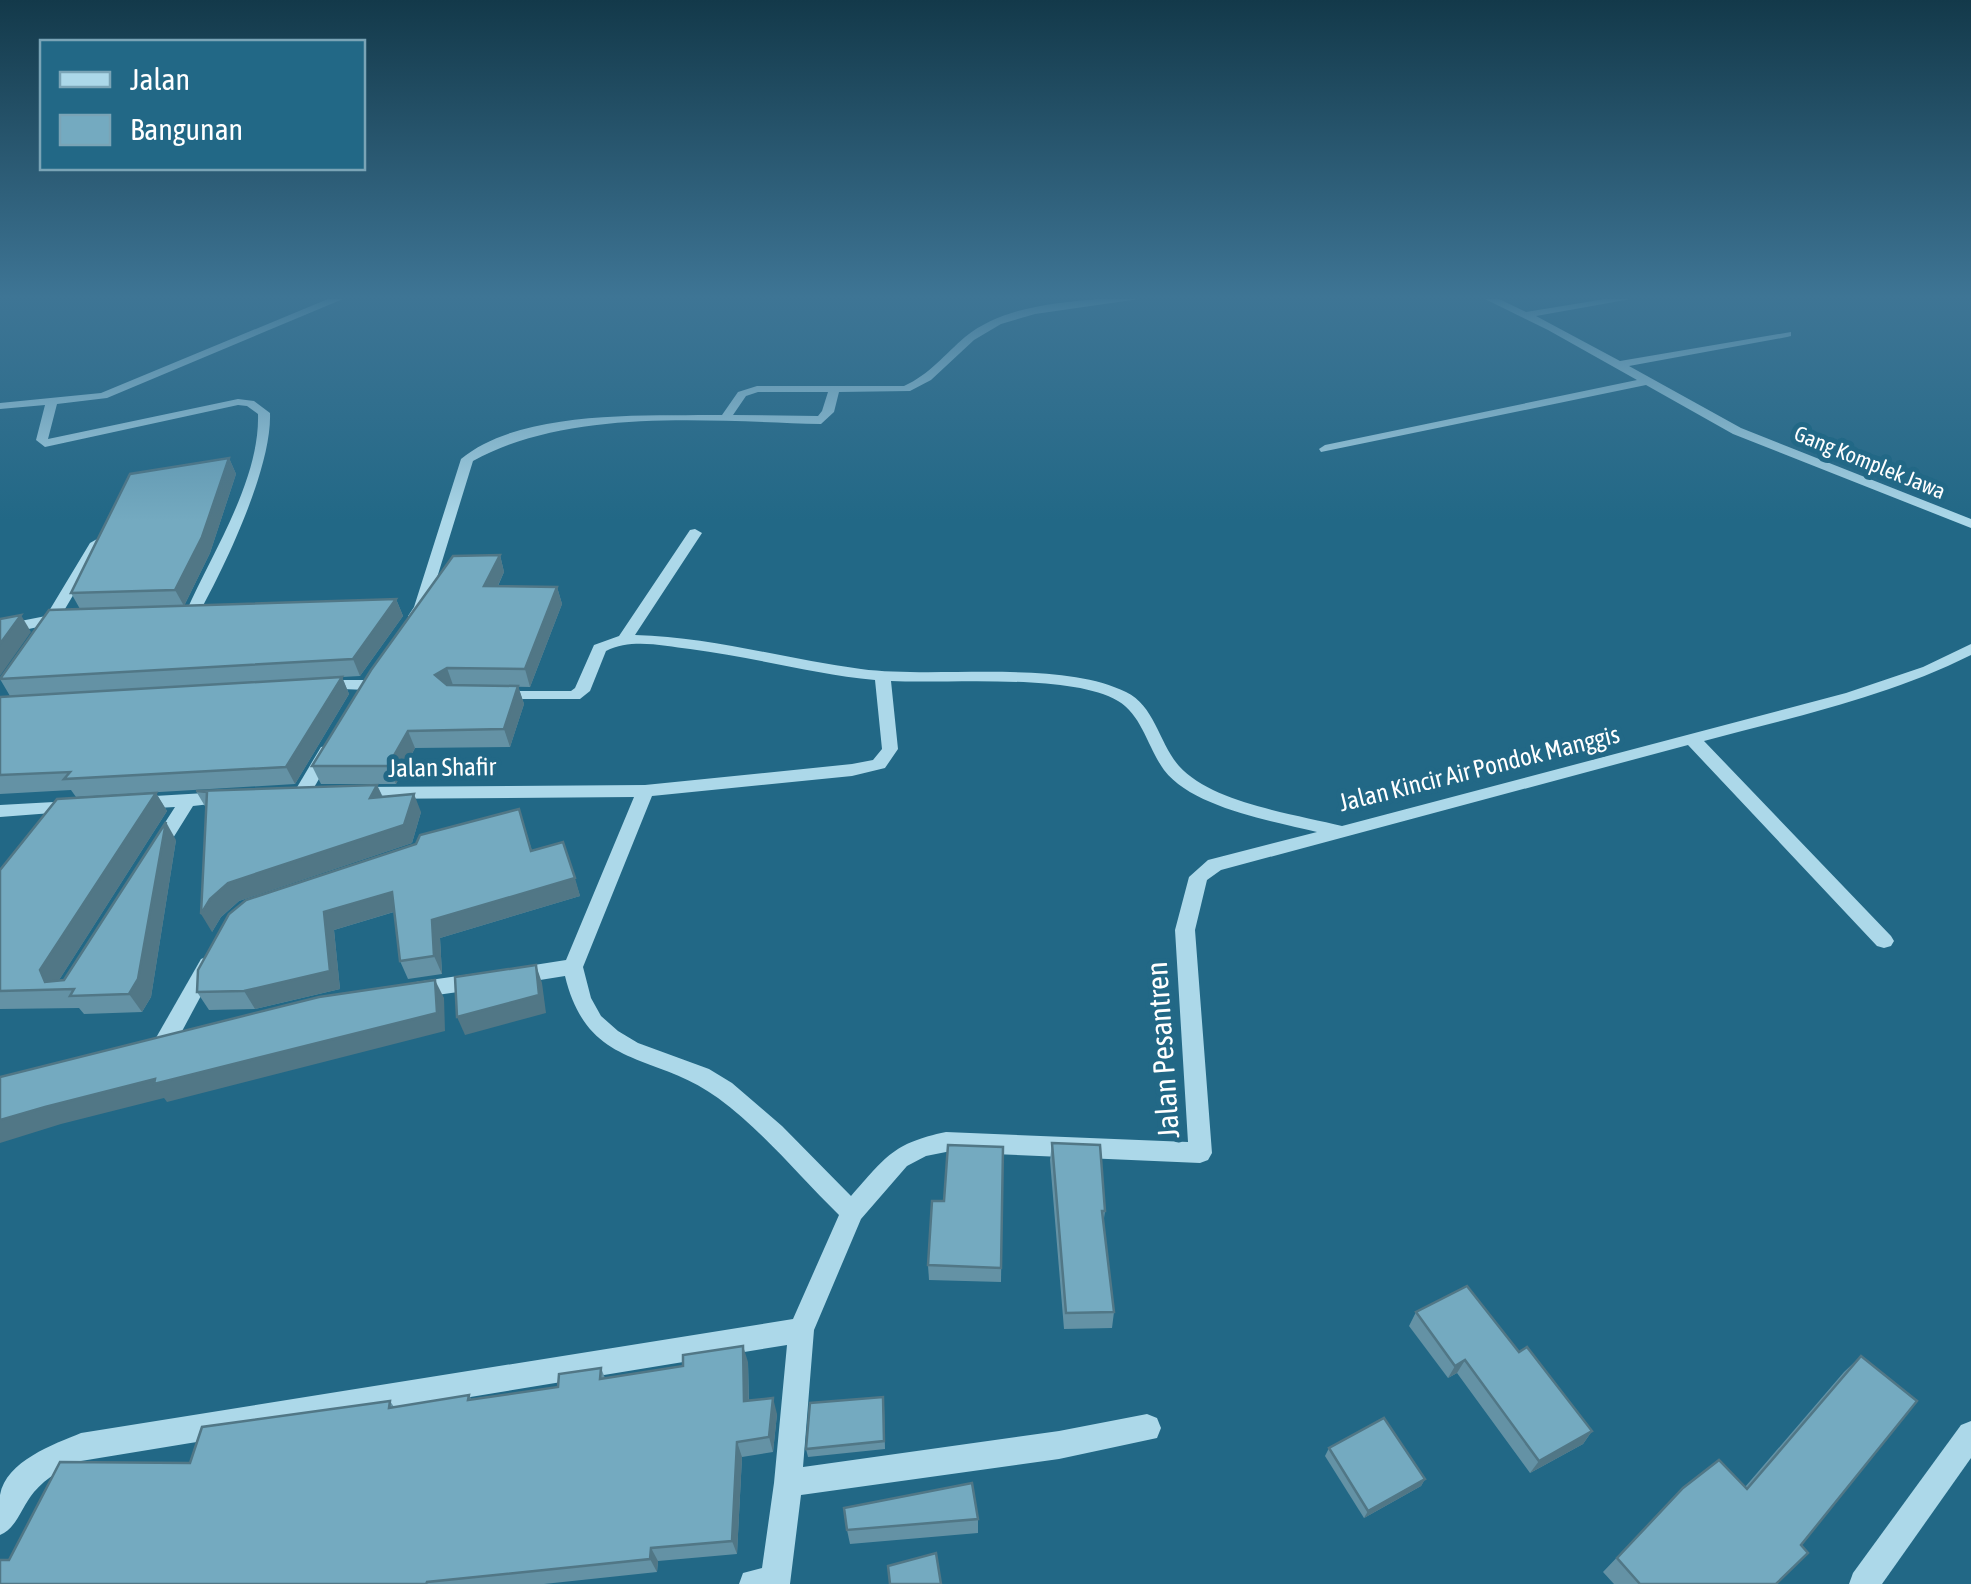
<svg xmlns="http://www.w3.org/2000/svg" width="1971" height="1584" viewBox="0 0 1971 1584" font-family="'Asap Condensed',sans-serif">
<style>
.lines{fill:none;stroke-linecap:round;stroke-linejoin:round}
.minor{fill:#acd8e9;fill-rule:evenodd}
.wall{fill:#6492a5}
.shaded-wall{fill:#517786}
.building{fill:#74aac0;stroke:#517786;stroke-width:2.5}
.labels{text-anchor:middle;stroke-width:10;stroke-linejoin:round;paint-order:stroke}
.far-street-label{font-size:22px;fill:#fff;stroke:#226886}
.street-label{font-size:25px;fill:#fff;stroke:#226886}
.near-street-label{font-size:30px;fill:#fff;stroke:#226886}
</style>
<rect width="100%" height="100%" fill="#226886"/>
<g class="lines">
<g class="minor">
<path d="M328,299H343L107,398L57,404L48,439L238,399L254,401L270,413C272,468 225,566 198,615L193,616L186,612C212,553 260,480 258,414L247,406L238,405L45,447L36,440L45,405L0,409V403L101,393Z"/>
<path d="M1099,299H1139L1035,314L1001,324L974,340L931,380L910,391L839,392L834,412L821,424C711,421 571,407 473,461L428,607L420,619H410L408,616L414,607L461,459C521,409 646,416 722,415L738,392L757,386H904C929,375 945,354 965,337C1002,307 1054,303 1099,299ZM758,392H828L822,411L818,416L733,415L746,396Z"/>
<path d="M1485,299H1499L1526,312L1605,299H1631L1536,316L1620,361L1791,332V336L1787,337L1629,366L1741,428L1971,519V528L1733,434L1646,385L1321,452L1319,449L1325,445L1637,380L1548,330Z"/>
<path d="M695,529L702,533L635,635C712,637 785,659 861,669C937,679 1060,659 1126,692C1155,706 1159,743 1179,766C1212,803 1295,814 1342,826L1846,693L1923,667L1971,644V655C1887,697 1794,717 1704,741L1891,936L1894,941L1891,946L1884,948L1877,946L1688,745L1221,870L1207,880L1195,930L1212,1153L1208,1160L1200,1163L946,1152L926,1156L907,1166L861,1219L814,1330L803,1467L1059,1431L1147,1414L1157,1418L1161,1428L1157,1438L1059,1459L801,1495L790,1584H739L743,1573L762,1568L774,1483L787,1345L81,1461C63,1468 47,1477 34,1492C22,1506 17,1528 0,1535C0,1523 0,1507 0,1495C6,1461 54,1444 81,1433L793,1319L839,1215C799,1176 763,1131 718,1098C654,1051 588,1071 565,976L515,984L508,982L505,976L508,970L515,968L566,960L634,797L357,799L348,793L357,787L645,785L852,764L873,760L882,749L875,680C813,674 753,657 690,649C663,646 632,638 606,651L590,691L580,699H493L491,696L493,693L499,691H571L575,688L594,645L619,636L690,530ZM891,681C949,684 1070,673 1118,701C1142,715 1148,748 1164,770C1193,808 1273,821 1317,832L1208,860L1189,877L1175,930L1188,1142L946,1132C893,1143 886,1157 851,1196L782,1126L732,1083L709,1069L638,1043L618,1031L601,1016L591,998L583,967L652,796L852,776L885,768L898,749Z"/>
<path d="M97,539L104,543L62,614L68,618L49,628L43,626L0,635V625L46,616L90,543Z"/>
<path d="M323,680H367L375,685L367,690L317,688L315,685L317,682Z"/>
<path d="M327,746L335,751L308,798L302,800L296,798L293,794L321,747Z"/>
<path d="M222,792L231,798L228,802L193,806L165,851L159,852L150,846L175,807L138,809L129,803L138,797Z"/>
<path d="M72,801L78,803L81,807L78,811L0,817V805Z"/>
<path d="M208,956L215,959L218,964L173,1048L165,1051L157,1048L154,1042L157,1036L201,959Z"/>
<path d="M479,973L486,975L489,981L486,987L479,989L416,998L409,996L406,990L409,984L416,982Z"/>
<path d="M1971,1421V1458L1882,1584H1849L1853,1573L1961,1425Z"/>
</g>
</g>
<g class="wall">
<path d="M229,458L236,474L210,553L184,606L396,599L403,616L360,676L342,677L349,694L295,784L76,797L71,790L0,794V697L10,696L0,679L80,609L71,593Z"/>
<path d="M500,555L504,572L498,586L557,587L562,604L530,687L453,685L518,686L524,704L510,747L415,748L396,784H321L312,766Z"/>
<path d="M377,785L383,797L421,812L412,843L239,901L221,917L212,932L206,808L196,791Z"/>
<path d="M156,793L167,811L59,980H64L176,840L151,997L142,1012L84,1014L79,1008L0,1009V870Z"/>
<path d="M519,809L532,851L563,842L580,896L440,938L442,974L408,979L400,961L394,912L334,930L340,989L255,1009L209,1010L197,992Z"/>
<path d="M1052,1143L1105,1211L1103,1226L1114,1312L1112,1328L1064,1329L1050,1160Z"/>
<path d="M1003,1147L1001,1282L929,1280L928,1265Z"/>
<path d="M1416,1312L1519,1352L1592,1431L1583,1444L1530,1473L1457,1373L1448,1378L1409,1326Z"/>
<path d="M1861,1356L1801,1545L1776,1584H1614L1603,1572L1683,1488L1745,1487L1844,1372Z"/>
<path d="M748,1362L749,1400L777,1414L773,1452L742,1457L737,1554L658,1561L657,1572L544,1584H0L9,1560L190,1463L390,1401L394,1407L469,1395L472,1400L558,1387L601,1368L605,1378Z"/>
<path d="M884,1405L885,1449L808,1457L806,1449Z"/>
<path d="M1329,1448L1425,1479L1421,1486L1364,1518L1325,1456Z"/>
<path d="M978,1519V1533L850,1544L847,1530Z"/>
</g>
<g class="shaded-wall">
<path d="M229,458L236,474L210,553L184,606L175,590Z"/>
<path d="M500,555L504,572L490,603L484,586Z"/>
<path d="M557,587L562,604L530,687L525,669Z"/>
<path d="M396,599L403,616L360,676L353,659Z"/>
<path d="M21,615L31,632L0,676V644Z"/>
<path d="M447,668L453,685L441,693L435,675Z"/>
<path d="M342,677L349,694L295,784L286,767Z"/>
<path d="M518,686L524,704L510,747L504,729Z"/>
<path d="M408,731L415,748L396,784L388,766Z"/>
<path d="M377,785L385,803L370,798Z"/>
<path d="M156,793L167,811L54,988L45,982L40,970Z"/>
<path d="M414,794L421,812L412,843L239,901L221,917L212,932L201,914L210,899L228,883Z"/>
<path d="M166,822L176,840L151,997L142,1012L129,994Z"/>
<path d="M575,878L580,896L440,938L442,974L434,956L432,920Z"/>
<path d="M392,892L400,910L334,930L340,989L255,1009L244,991L324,912Z"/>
<path d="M536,965L542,983L546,1013L465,1035L457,1017Z"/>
<path d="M435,980L444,998L445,1031L167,1102L164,1098L61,1124L0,1143V1120Z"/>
<path d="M743,1346L748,1362L749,1416L744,1401Z"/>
<path d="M1465,1360L1457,1373L1448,1378L1455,1366Z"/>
<path d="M773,1398L777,1414L773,1452L769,1437Z"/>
<path d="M1592,1431L1583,1444L1530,1473L1539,1461Z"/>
<path d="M737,1442L742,1457L737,1554L732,1541Z"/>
<path d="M1425,1479L1421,1486L1364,1518L1368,1511Z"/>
<path d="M651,1548L658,1561L657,1572L650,1559Z"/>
</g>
<g class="building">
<path d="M229,458L202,537L175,590L71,593L130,474Z"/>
<path d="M500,555L484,586L557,587L525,669L447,668L435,675L447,685L518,686L504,729L408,731L388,766H312L371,670L453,556Z"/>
<path d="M396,599L353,659L0,679L49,610Z"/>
<path d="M21,615L0,644V619Z"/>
<path d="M342,677L286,767L64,779L70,772L0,775V697Z"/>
<path d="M377,785L370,798L414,794L404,825L228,883L210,899L201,914L207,792L196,791Z"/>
<path d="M156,793L40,970L45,982L64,980L166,822L138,979L129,994L70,996L74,989L0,991V870L57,799Z"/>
<path d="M519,809L531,851L563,842L575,878L432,920L434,956L400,961L392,892L324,912L330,971L244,991L197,992L198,970L229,914L246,900L416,844L420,835Z"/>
<path d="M536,965L539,995L457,1017L455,977Z"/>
<path d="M435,980L437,1013L154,1084L155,1079L45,1107L0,1120V1077L319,997Z"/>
<path d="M1052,1143L1100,1145L1105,1211H1102L1114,1312L1066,1313Z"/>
<path d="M948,1145L1003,1147L1001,1268L928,1265L932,1201H944Z"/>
<path d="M1467,1286L1519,1352L1527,1347L1592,1431L1539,1461L1465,1360L1455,1366L1416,1312Z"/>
<path d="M743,1346L744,1401L773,1398L769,1437L737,1442L732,1541L651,1548L650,1559L427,1582L426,1584H0V1560H9L60,1462L190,1463L202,1427L390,1401L389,1408L469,1395L468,1400L558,1387L559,1374L601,1368L600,1379L683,1366V1355Z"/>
<path d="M1861,1356L1917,1401L1801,1545L1808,1553L1776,1584H1640L1617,1558L1683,1488L1719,1460L1747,1489Z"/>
<path d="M883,1397L884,1441L806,1449L810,1403Z"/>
<path d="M1384,1418L1425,1479L1368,1511L1329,1448Z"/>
<path d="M972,1483L978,1519L847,1530L844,1508Z"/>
<path d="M936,1553L941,1584H890L888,1566Z"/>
</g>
<linearGradient id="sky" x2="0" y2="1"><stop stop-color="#13394a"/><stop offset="0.57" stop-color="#3e7595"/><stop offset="1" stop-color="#3e7595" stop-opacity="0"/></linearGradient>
<rect width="1971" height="521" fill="url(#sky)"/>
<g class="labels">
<g class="far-street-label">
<text transform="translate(1870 462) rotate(22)" y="8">Gang Komplek Jawa</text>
</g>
<g class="street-label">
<text transform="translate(442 767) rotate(-1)" y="9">Jalan Shafir</text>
<text transform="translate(1479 768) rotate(-14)" y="9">Jalan Kincir Air Pondok Manggis</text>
</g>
<g class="near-street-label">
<text transform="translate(1163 1050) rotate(-94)" y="10">Jalan Pesantren</text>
</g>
</g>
<rect x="40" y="40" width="325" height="130" fill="#226886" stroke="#7aa4b6" stroke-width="2.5"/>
<rect x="60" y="72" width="50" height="15" fill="#acd8e9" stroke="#7aa4b6" stroke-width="2.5"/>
<text x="130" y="90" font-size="30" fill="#ffffff">Jalan</text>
<rect x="60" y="115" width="50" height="30" fill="#74aac0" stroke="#7aa4b6" stroke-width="2.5"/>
<text x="130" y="140" font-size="30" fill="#ffffff">Bangunan</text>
</svg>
